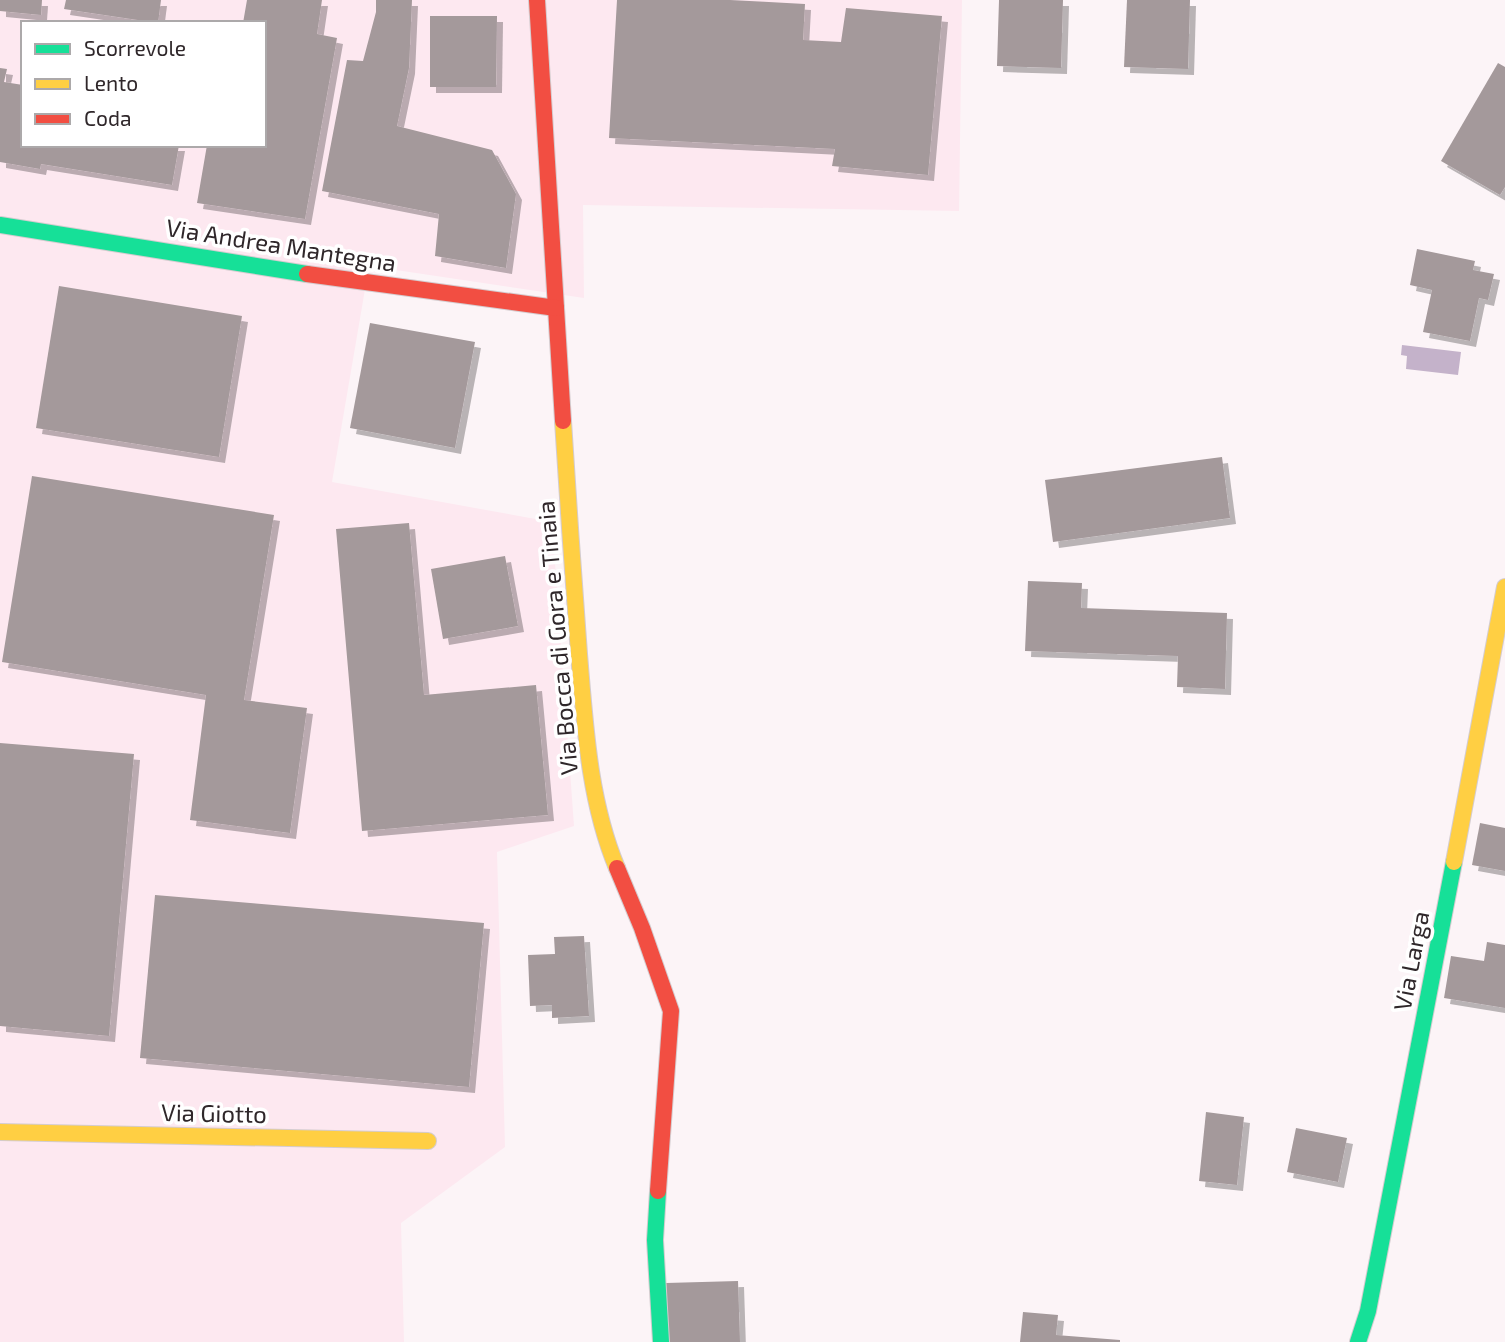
<svg xmlns="http://www.w3.org/2000/svg" width="1505" height="1342" viewBox="0 0 1505 1342" font-family="'Exo 2',sans-serif">
<style>
.built{fill:#fde8f0;fill-rule:evenodd}
.water{fill:#c4b2ca}
.building{fill:#a4999b;filter:url(#shadow)}
.lines{fill:none;stroke-linecap:round;stroke-linejoin:round}
.fast-casing{stroke:#d4cccf;stroke-width:18}
.slow-casing{stroke:#d4cccf;stroke-width:18}
.jam-casing{stroke:#d4cccf;stroke-width:18}
.fast{stroke:#16e098;stroke-width:16}
.slow{stroke:#ffcf43;stroke-width:16}
.jam{stroke:#f24e42;stroke-width:16}
.labels{text-anchor:middle;stroke-width:7;stroke-linejoin:round;paint-order:stroke}
.street-label{font-size:24px;fill:#2f272a;stroke:#fff}
</style>
<defs>
<filter id="shadow"><feDropShadow dx="6" dy="6" stdDeviation="0" flood-color="#0004"/></filter>
</defs>
<rect width="100%" height="100%" fill="#fcf4f7"/>
<path class="built" d="M0,0H962L959,211L583,205L584,298L369,266L332,482L552,522L574,826L497,852L505,1147L401,1223L404,1342H0ZM23,23H264V145H23Z"/>
<path class="water" d="M1402,345L1461,352L1458,375L1406,369L1407,356L1401,355Z"/>
<g class="building">
<path d="M0,0H42L41,15L0,11Z"/>
<path d="M66,0H161L158,23L64,9Z"/>
<path d="M247,0H322L317,34L337,38L305,219L197,203L207,145H264V23H243Z"/>
<path d="M376,0H412L409,68L397,126L492,150L516,194L506,268L435,256L439,214L322,191L347,60L363,61L376,12Z"/>
<path d="M617,0H730L805,4L803,40L841,42L846,8L942,16L928,175L832,166L835,149L609,138Z"/>
<path d="M999,0H1063L1061,68L997,66Z"/>
<path d="M1127,0H1190L1188,69L1124,67Z"/>
<path d="M430,16H497L496,87H430Z"/>
<path d="M1498,63L1505,67V187L1500,195L1441,161Z"/>
<path d="M0,68L7,69L4,82L23,85V145H179L172,185L41,164L40,169L0,162Z"/>
<path d="M1417,249L1475,261L1473,270L1494,274L1488,300L1479,298L1470,341L1423,332L1432,290L1410,285Z"/>
<path d="M59,286L242,316L219,457L36,428Z"/>
<path d="M370,323L475,342L455,448L350,428Z"/>
<path d="M1222,457L1230,518L1053,542L1045,480Z"/>
<path d="M32,476L274,515L244,700L307,708L290,833L190,820L206,695L2,662Z"/>
<path d="M409,523L424,695L536,685L548,815L362,831L336,529Z"/>
<path d="M505,556L518,626L443,639L431,569Z"/>
<path d="M1028,581L1082,583L1081,608L1227,613L1225,689L1177,687L1178,656L1025,651Z"/>
<path d="M0,743L134,754L109,1036L0,1026Z"/>
<path d="M1480,823L1505,828V871L1472,865Z"/>
<path d="M155,895L484,923L469,1087L140,1058Z"/>
<path d="M584,936L589,1016L552,1018V1005L530,1006L528,955L555,954L554,937Z"/>
<path d="M1487,942L1505,945V1008L1444,998L1451,956L1484,961Z"/>
<path d="M1206,1112L1244,1117L1237,1185L1199,1181Z"/>
<path d="M1296,1128L1347,1138L1338,1182L1287,1172Z"/>
<path d="M738,1281L740,1342H668L666,1283Z"/>
<path d="M1023,1312L1058,1315L1056,1335L1120,1340V1342H1020Z"/>
</g>
<g class="lines">
<g class="fast-casing">
<g id="fast">
<path d="M0,225L307,274"/>
<path d="M658,1191L655,1240L661,1342"/>
<path d="M1358,1342L1368,1311L1454,862"/>
</g>
</g>
<g class="slow-casing">
<g id="slow">
<path d="M563,421C568,499 573,576 579,654C585,726 589,801 617,868"/>
<path d="M1454,862L1505,587"/>
<path d="M0,1132L428,1141"/>
</g>
</g>
<g class="jam-casing">
<g id="jam">
<path d="M537,0L563,421"/>
<path d="M307,274L556,308"/>
<path d="M617,868L642,928L671,1011L658,1191"/>
</g>
</g>
<use href="#fast" class="fast"/>
<use href="#slow" class="slow"/>
<use href="#jam" class="jam"/>
</g>
<g class="labels">
<g class="street-label">
<text transform="translate(281 246) rotate(9)" y="8">Via Andrea Mantegna</text>
<text transform="translate(558 638) rotate(-95)" y="8">Via Bocca di Gora e Tinaia</text>
<text transform="translate(1412 961) rotate(-79)" y="8">Via Larga</text>
<text transform="translate(214 1114) rotate(1)" y="8">Via Giotto</text>
</g>
</g>
<rect x="21" y="21" width="245" height="126" fill="#ffffff" stroke="#aca9aa" stroke-width="2"/>
<rect x="35" y="44" width="35" height="10" fill="#16e098" stroke="#aca9aa" stroke-width="2"/>
<text x="84" y="56" font-size="21" fill="#2f272a">Scorrevole</text>
<rect x="35" y="79" width="35" height="10" fill="#ffcf43" stroke="#aca9aa" stroke-width="2"/>
<text x="84" y="91" font-size="21" fill="#2f272a">Lento</text>
<rect x="35" y="114" width="35" height="10" fill="#f24e42" stroke="#aca9aa" stroke-width="2"/>
<text x="84" y="126" font-size="21" fill="#2f272a">Coda</text>
</svg>
